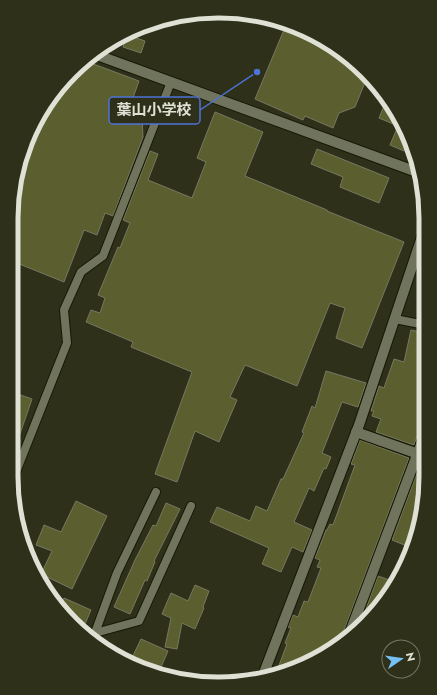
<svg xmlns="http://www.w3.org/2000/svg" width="437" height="695" viewBox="0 0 437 695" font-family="Jost,'Noto Sans JP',sans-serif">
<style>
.building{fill:#5b5f2f;stroke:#767961}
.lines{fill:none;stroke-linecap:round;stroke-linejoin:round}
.service-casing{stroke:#161804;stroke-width:10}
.minor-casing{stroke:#161804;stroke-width:12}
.service{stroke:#71745c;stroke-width:8}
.minor{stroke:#71745c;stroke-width:10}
.rim{fill:none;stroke:#dfe1d4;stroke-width:5}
.leader{fill:none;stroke:#4e73d7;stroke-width:1.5}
.callout-dot{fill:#4e73d7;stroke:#2e301a;stroke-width:1.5}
.callout{fill:#2e301a;stroke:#4e73d7;stroke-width:1.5}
.callout-label{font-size:15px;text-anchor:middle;font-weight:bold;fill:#dfe1d4}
</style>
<rect width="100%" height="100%" fill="#2e301a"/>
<g class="building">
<path d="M286,25L345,54L368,75L355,107L339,113L333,128L305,116L303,120L255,99Z"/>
<path d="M127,35L145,41L141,53L123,47Z"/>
<path d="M88,62L139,81L128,112L142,117L143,137L113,216L105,213L97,235L84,230L64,282L12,261L13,192L27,139L54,92L61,86L69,88L74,75Z"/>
<path d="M384,106L393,110L404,127L408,141L404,151L390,145L398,126L379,118Z"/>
<path d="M215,112L263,132L245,176L327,210V211L404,242L362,348L336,338L345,308L330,303L297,386L245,365L230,397L237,400L219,442L195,431L177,482L155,474L192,372L131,347L133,342L86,322L91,310L100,313L105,298L98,295L118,247L120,248L130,223L123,220L150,151L158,154L148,180L192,198L206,162L197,158Z"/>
<path d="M317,149L389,178L379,203L340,187L343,177L311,164Z"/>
<path d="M411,330L425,333V428L419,431L414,445L376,432L381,419L372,416L374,411H371L379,386L384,388L394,359L404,362Z"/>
<path d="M326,371L366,383L358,407L342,402L322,453L331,457L326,469L324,468L314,491L309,488L294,522L312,530L303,552L292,547L281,572L262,564L269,548L210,522L217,507L250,521L256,506L267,511L281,479H283L304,433L302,432L312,406L315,408Z"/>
<path d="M12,392L32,399L13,454H11Z"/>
<path d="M360,440L409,458L343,633L344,639L334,649L275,676L287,644L285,643L291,628L288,627L293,615L298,617L304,601L308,602L321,568L317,567L320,560L315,558L326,530H327L330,524L333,525L355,465L351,464Z"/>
<path d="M421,462H424V503L412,548L392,540Z"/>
<path d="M76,501L107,516L72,589L41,574L52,551L36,545L44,525L61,532Z"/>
<path d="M166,503L180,509L154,561L155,562L147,581L145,580L130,614L114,607L135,560L153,525L156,526Z"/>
<path d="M378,576L395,582L383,603L360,625Z"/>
<path d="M195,585L209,591L203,607L204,608L195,629L182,623L177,649L165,647L171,618L162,614L171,593L188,601Z"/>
<path d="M64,598L91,610L82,631L60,607Z"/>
<path d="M141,639L168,651L158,674L150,670L149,672L130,662Z"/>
</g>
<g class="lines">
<g class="service-casing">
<g id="service">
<path d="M395,319L425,325"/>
<path d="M11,477L16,472L67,343L64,310L81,272L103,256L171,82"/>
<path d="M95,633L139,621L191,506"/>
<path d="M92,641L117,573L156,492"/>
</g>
</g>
<g class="minor-casing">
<g id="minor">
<path d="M97,55L417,172"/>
<path d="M356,432L424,456"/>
<path d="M349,635L425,434"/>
<path d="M262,678L359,425L425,228"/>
</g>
</g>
<use href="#service" class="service"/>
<use href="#minor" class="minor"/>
</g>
<path d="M0 0H437V695H0ZM218 18H219A200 200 0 0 1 419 218V477A200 200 0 0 1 219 677H218A200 200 0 0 1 18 477V218A200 200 0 0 1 218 18Z" fill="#2e301a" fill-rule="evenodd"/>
<path class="rim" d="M218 18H219A200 200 0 0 1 419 218V477A200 200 0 0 1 219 677H218A200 200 0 0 1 18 477V218A200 200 0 0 1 218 18Z"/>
<path class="leader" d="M257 72L200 110"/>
<circle class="callout-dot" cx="257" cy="72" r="4"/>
<rect class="callout" x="109" y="97" width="91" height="27" rx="4"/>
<g class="callout-label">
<text x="154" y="115">葉山小学校</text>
</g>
<g transform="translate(401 659) rotate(77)"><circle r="19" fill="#2e301a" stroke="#757764"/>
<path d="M0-3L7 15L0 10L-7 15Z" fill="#75c0f6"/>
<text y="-6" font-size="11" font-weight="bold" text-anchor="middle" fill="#dfe1d4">N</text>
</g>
</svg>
